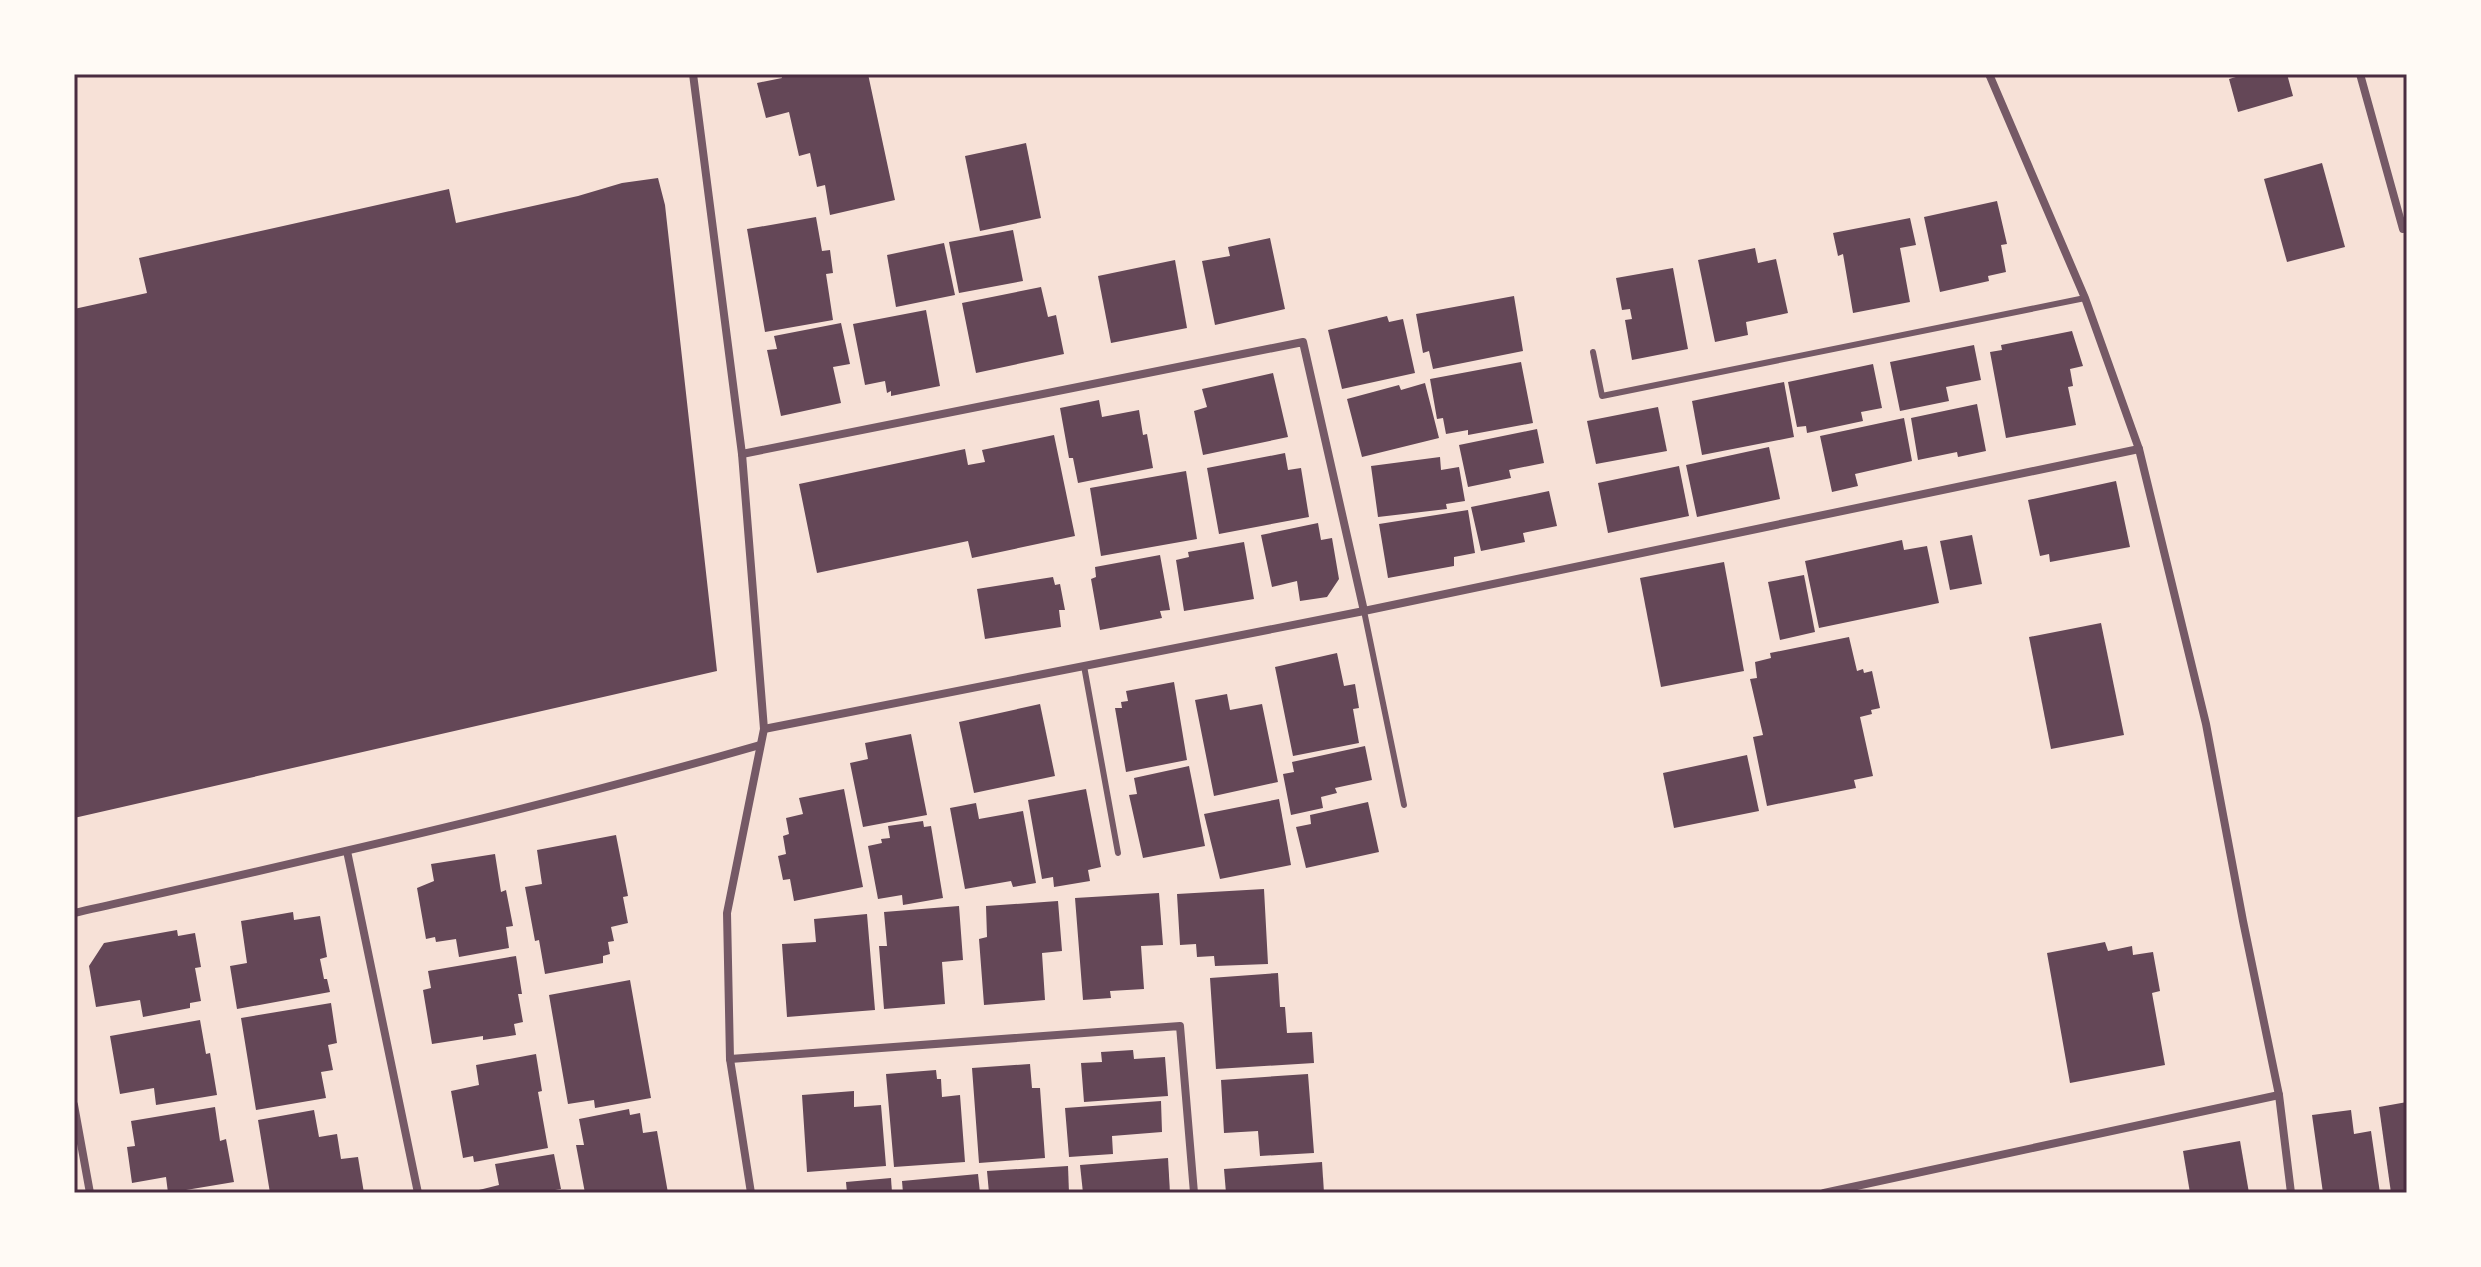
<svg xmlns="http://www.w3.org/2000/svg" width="2481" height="1267" viewBox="0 0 2481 1267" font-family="Barlow,sans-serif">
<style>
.building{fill:#644757}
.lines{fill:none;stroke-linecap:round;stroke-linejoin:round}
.service{stroke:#755966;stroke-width:6}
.minor{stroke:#755966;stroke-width:8}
.neatline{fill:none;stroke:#4a2c40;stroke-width:3}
</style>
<rect width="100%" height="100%" fill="#f7e1d7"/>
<g class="building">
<path d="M781,74H868L895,200L830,215L825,185L817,187L810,153L799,156L789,112L766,118L757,83L782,78Z"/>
<path d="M2246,74H2287L2293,96L2238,112L2229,79Z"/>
<path d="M1026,143L1041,218L980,231L965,156Z"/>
<path d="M2322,163L2345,247L2287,262L2264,179Z"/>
<path d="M658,178L665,205L717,671L74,818V309L147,293L139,258L449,189L456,223L578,196L622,183Z"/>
<path d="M1997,201L2007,244L2001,245L2006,272L1988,276L1989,281L1940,292L1924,217Z"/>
<path d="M816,217L822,251L830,250L833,273L826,274L833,320L765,332L747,229Z"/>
<path d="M1910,218L1916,245L1900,248L1910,302L1853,313L1843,254L1838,256L1833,233Z"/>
<path d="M1013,230L1023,281L959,293L949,242Z"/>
<path d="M1270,238L1285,309L1215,325L1202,261L1230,256L1228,247Z"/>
<path d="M944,243L955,295L896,307L887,255Z"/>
<path d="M1755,248L1758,263L1776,259L1788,313L1746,322L1748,335L1715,342L1698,260Z"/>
<path d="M1175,260L1187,328L1111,343L1098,276Z"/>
<path d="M1673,268L1688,349L1632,360L1625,320L1632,319L1630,309L1622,310L1616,278Z"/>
<path d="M1041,287L1048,317L1056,315L1064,354L976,373L962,303Z"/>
<path d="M1514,296L1523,351L1433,369L1429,351L1423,353L1416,314Z"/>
<path d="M926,310L940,386L891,396V391L887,393L885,381L865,385L853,324Z"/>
<path d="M1387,316L1389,322L1403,319L1415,373L1342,389L1328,330Z"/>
<path d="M841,323L850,364L833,367L841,403L781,416L767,350L777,349L774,336Z"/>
<path d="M2072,331L2083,366L2070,369L2073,386L2068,387L2076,425L2006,438L1990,352L2002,350L2001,345Z"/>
<path d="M1974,345L1981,380L1946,387L1949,401L1900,411L1890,362Z"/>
<path d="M1521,362L1533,423L1468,435V430L1446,434L1443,418L1437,419L1430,379Z"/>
<path d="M1873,364L1882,408L1861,412L1863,421L1807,433L1806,426L1797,427L1788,382Z"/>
<path d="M1273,373L1288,437L1203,455L1194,411L1207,407L1202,389Z"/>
<path d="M1784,382L1794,437L1702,455L1692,401Z"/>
<path d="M1425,383L1439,438L1362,457L1347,399L1399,385L1401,390Z"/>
<path d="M1099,400L1102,417L1139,410L1143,435L1147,434L1153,468L1078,483L1073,458H1069L1060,408Z"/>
<path d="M1977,404L1986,451L1958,457L1957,452L1918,460L1911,418Z"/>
<path d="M1658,407L1667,451L1596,464L1587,421Z"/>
<path d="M1904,418L1912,461L1855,474L1858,486L1832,492L1820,436Z"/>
<path d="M1537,429L1544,463L1509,470L1511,478L1468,487L1459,445Z"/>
<path d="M1054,435L1075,536L972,558L968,541L817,573L799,484L965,449L968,465L985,462L982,450Z"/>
<path d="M1769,447L1780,499L1697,517L1686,465Z"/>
<path d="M1285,453L1288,470L1301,468L1309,517L1219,534L1207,468Z"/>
<path d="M1440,457L1441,470L1459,467L1465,501L1446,504L1447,509L1378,517L1371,466Z"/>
<path d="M1679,466L1689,516L1608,533L1598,483Z"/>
<path d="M1186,471L1197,539L1101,556L1090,488Z"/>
<path d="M2116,481L2130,547L2050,562L2049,554L2040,556L2028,500Z"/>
<path d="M1549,491L1557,526L1523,533L1525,542L1481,551L1471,507Z"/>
<path d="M1468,510L1475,553L1454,557V566L1388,578L1379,524Z"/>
<path d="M1318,523L1321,540L1332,538L1339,579L1327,597L1300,601L1297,581L1272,587L1261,535Z"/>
<path d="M1972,535L1982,584L1950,590L1940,541Z"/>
<path d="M1902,540L1904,550L1927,546L1939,603L1819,628L1805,561Z"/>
<path d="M1244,542L1254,599L1184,611L1176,560L1189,557L1188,552Z"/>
<path d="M1160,555L1170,610L1160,611L1162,618L1100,630L1091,579L1096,577L1095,567Z"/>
<path d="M1724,562L1744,671L1661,687L1640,578Z"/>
<path d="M1804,575L1815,632L1780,640L1768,582Z"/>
<path d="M1053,577L1055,585L1060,584L1065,610H1059L1061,627L985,639L977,589Z"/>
<path d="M2101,623L2124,735L2051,749L2029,637Z"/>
<path d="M1849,637L1857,671L1863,669L1864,673L1872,671L1880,708L1871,710L1872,714L1860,717L1873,776L1854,780L1856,788L1767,806L1753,737L1763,735L1750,679L1757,678L1755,662L1771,658L1770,653Z"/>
<path d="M1337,653L1344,686L1355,684L1359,708L1353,709L1359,743L1293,756L1275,667Z"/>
<path d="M1174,682L1187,760L1126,772L1115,708H1122L1121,702L1128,701L1126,691Z"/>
<path d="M1227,694L1230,710L1262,704L1278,782L1214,796L1195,700Z"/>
<path d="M1040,704L1055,776L974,793L959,722Z"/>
<path d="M911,734L927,815L863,827L850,763L868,759L865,743Z"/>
<path d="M1365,746L1372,780L1335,788L1337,793L1321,797L1323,808L1291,815L1283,774L1294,772L1292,762Z"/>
<path d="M1747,755L1759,811L1674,828L1663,773Z"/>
<path d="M1189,766L1205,846L1143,858L1129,795L1137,794L1134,778Z"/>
<path d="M844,789L863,887L794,901L790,879L783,880L778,856L786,854L783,836L789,834L786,818L803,814L799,798Z"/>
<path d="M1086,789L1101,867L1088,870L1090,881L1054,887L1053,877L1042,879L1028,800Z"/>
<path d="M1279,799L1291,865L1220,879L1204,814Z"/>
<path d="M1368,802L1379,852L1306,868L1296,827L1311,824L1310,815Z"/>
<path d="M976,803L979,819L1023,811L1036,883L1013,887L1011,881L965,889L950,808Z"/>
<path d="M923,821L924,827L931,826L943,898L903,905L902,895L878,899L868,846L882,843L881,839L890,838L888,826Z"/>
<path d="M616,835L628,896L623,897L628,923L611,927L614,941L608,942L610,954L603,956V963L545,974L539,940L535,941L525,887L542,884L537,850Z"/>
<path d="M495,854L501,892L506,890L513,926L506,927L509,948L459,957L456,939L436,942L435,937L426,939L417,888L434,881L431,864Z"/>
<path d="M1264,889L1268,964L1215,966L1214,956L1197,957L1196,944L1180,945L1177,894Z"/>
<path d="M1159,893L1163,945L1141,946L1144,989L1110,991L1111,998L1083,1000L1075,898Z"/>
<path d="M1058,901L1062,951L1042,953L1045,1000L984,1005L979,939L987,937L986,906Z"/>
<path d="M959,906L963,960L942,962L945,1004L884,1009L879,946H887L884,912Z"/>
<path d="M293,912L294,920L320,916L327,957L320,959L324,979H327L330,992L237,1009L230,966L247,963L241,921Z"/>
<path d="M867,914L875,1010L787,1017L782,944L816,942L814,919Z"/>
<path d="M177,930L178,936L195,933L201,967L195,968L201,1001L190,1003V1008L143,1017L140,1000L96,1007L89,966L104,943Z"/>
<path d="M2105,942L2108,951L2132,946L2133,955L2153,952L2160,991L2152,993L2165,1065L2070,1083L2047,953Z"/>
<path d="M516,956L522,994H518L523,1022L514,1024L516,1035L483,1040V1036L432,1044L423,990L431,988L428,971Z"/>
<path d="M1278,973L1280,1007H1285L1287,1033L1312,1032L1314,1063L1216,1069L1210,978Z"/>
<path d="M630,980L651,1098L595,1108L594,1100L568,1104L549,995Z"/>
<path d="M331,1003L337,1043L328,1045L333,1070L321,1072L326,1098L256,1110L241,1018Z"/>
<path d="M200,1020L206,1054L210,1053L217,1095L156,1105L154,1088L120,1094L110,1036Z"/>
<path d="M1133,1050L1134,1059L1165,1057L1168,1096L1084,1102L1081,1063L1102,1062L1101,1052Z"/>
<path d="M536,1054L542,1091L538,1092L548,1148L474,1162L473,1156L463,1158L451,1091L479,1085L476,1065Z"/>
<path d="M1030,1064L1032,1088H1040L1045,1158L979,1163L972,1068Z"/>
<path d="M936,1070L937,1079H941L942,1097L960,1095L965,1162L894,1167L886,1074Z"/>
<path d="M1308,1074L1314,1153L1260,1156L1258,1131L1224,1133L1221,1080Z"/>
<path d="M854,1091V1107L881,1105L886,1166L807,1172L802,1095Z"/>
<path d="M1161,1101L1162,1132L1112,1136L1113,1154L1069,1157L1065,1108Z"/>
<path d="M2407,1102V1193H2391L2379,1107Z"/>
<path d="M215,1107L220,1141L226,1139L234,1182L168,1193L166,1177L132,1183L127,1147L135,1146L131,1121Z"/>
<path d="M629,1109L630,1115L640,1113L643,1133L657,1131L668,1193H585L576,1145H584L579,1119Z"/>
<path d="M314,1110L319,1137L337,1134L341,1159L358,1157L364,1193H270L258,1120Z"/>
<path d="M2351,1110L2354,1134L2371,1131L2380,1193H2323L2312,1115Z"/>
<path d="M2240,1141L2249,1193H2190L2183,1151Z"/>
<path d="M554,1154L561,1189L555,1190V1193H467L499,1185L495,1164Z"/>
<path d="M1168,1158L1170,1193H1083L1080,1165Z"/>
<path d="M1322,1162L1324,1193H1226L1224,1169Z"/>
<path d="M1068,1166L1069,1193H989L987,1171Z"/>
<path d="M978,1174L980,1193H903L902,1181Z"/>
<path d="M891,1178L892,1193H847L846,1182Z"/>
</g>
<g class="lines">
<g class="service">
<path d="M1593,352L1602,396L2085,298"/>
<path d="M1364,611L1404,805"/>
<path d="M1084,666L1118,853"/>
</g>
<g class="minor">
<path d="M693,74L742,454L764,729L727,913L730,1059L751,1193"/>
<path d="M1989,74L2085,298L2139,449L2206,724L2243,921L2279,1095L2291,1193"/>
<path d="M2360,74L2403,229"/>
<path d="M742,454L1303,342L1364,611"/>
<path d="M764,729L1364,611L2139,449"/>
<path d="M347,851L418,1193"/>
<path d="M74,913C303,861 534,810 760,745"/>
<path d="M730,1059L1180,1026L1194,1193"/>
<path d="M74,1105L90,1193"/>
<path d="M1824,1193L2279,1095"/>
</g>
</g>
<rect width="2481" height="1267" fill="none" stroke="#fffaf5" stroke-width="152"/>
<rect x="76" y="76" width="2329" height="1115" class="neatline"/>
</svg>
